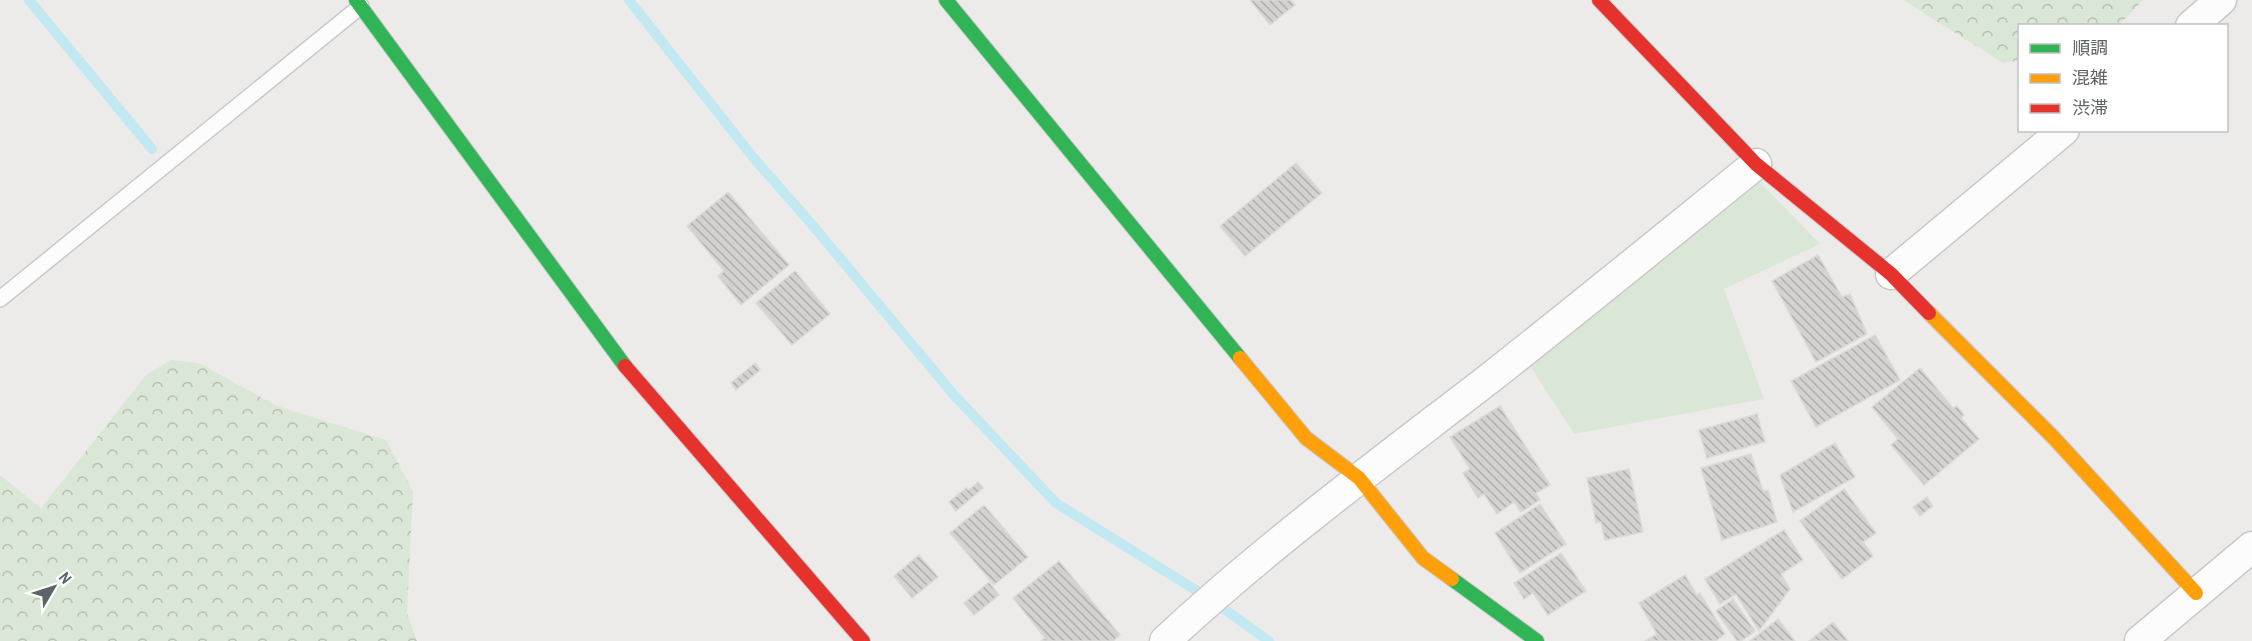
<svg xmlns="http://www.w3.org/2000/svg" width="2252" height="641" viewBox="0 0 2252 641" font-family="'Archivo Narrow','Noto Sans JP',sans-serif">
<style>
.green{fill:#dbe7d6}
.forest{fill:url(#forest-crowns)}
.lines{fill:none;stroke-linecap:round;stroke-linejoin:round}
.stream{stroke:#c2e8f2;stroke-width:10}
.building{fill:url(#building-back-hatch);stroke:#dcdad8;stroke-width:1.5}
.lane-casing{stroke:#cac9c8;stroke-width:18}
.street-casing{stroke:#cac9c8;stroke-width:33}
.fast-casing{stroke:#c9c9c9;stroke-width:16}
.slow-casing{stroke:#c9c9c9;stroke-width:16}
.jam-casing{stroke:#c9c9c9;stroke-width:16}
.lane{stroke:#fcfcfc;stroke-width:15}
.street{stroke:#fcfcfc;stroke-width:30}
.fast{stroke:#30b455;stroke-width:14}
.slow{stroke:#ff9f0a;stroke-width:14}
.jam{stroke:#e5322d;stroke-width:14}
</style>
<defs>
<pattern id="forest-crowns" width="20" height="18" patternUnits="userSpaceOnUse" patternTransform="scale(1.5)"><rect width="20" height="18" fill="#dbe7d6"/><path d="M2 6a3 3 0 1 1 6 0M12 15a3 3 0 1 1 6 0" fill="none" stroke="#b5bfb1"/></pattern>
<pattern id="building-back-hatch" width="6" height="6" patternUnits="userSpaceOnUse" patternTransform="scale(1.5)"><rect width="6" height="6" fill="#d4d2d1"/><path d="M-1 5l2 2M0 0l6 6M5-1l2 2" fill="none" stroke="#afaead"/></pattern>
</defs>
<rect width="100%" height="100%" fill="#edebe9"/>
<path class="green" d="M1757,179L1820,244L1724,289L1764,399L1574,434L1525,358Z"/>
<g class="forest">
<path d="M1903,0H2143L2119,25L2020,26L2019,60L2003,63Z"/>
<path d="M171,360L199,363L277,406L386,440L413,491L407,613L417,641H0V475L41,508L146,375Z"/>
</g>
<g class="lines">
<g class="stream">
<path d="M29,0L152,149"/>
<path d="M629,0L752,156L815,228L954,395L1056,503L1210,599L1269,641"/>
</g>
</g>
<g class="building">
<path d="M1250,0H1291L1295,5L1270,25Z"/>
<path d="M1296,163L1322,193L1245,256L1220,226Z"/>
<path d="M728,192L789,265L741,305L718,276L724,271L687,226Z"/>
<path d="M1818,255L1842,297L1850,294L1867,334L1816,362L1772,281Z"/>
<path d="M795,271L830,314L792,345L756,303Z"/>
<path d="M1875,335L1900,380L1816,427L1791,381Z"/>
<path d="M755,363L760,370L736,390L731,383Z"/>
<path d="M1920,368L1953,408L1957,406L1964,415L1961,418L1979,439L1924,485L1891,445L1898,439L1872,407Z"/>
<path d="M1500,406L1550,485L1536,493L1540,500L1521,512L1514,502L1497,514L1484,494L1478,498L1463,473L1470,469L1450,437Z"/>
<path d="M1757,414L1765,442L1707,458L1699,430Z"/>
<path d="M1835,443L1855,477L1793,512L1780,475Z"/>
<path d="M1751,454L1763,491L1768,490L1777,522L1722,540L1701,468Z"/>
<path d="M1629,469L1643,532L1605,540L1601,522L1596,523L1587,478Z"/>
<path d="M978,482L983,488L956,511L949,502L966,488L969,490Z"/>
<path d="M1844,489L1876,533L1863,542L1873,556L1842,579L1800,521Z"/>
<path d="M1927,497L1933,506L1920,516L1913,507Z"/>
<path d="M1540,504L1566,544L1520,573L1495,533Z"/>
<path d="M984,505L1028,557L994,585L950,533Z"/>
<path d="M1784,530L1803,560L1781,574L1790,589L1759,631L1736,594L1720,604L1705,579Z"/>
<path d="M1561,553L1586,591L1548,615L1533,593L1524,599L1514,583Z"/>
<path d="M919,555L938,577L912,598L894,576Z"/>
<path d="M1059,561L1120,635L1113,641H1041L1045,638L1013,598Z"/>
<path d="M1685,575L1697,595L1700,593L1725,634L1716,641H1645L1657,634L1639,603Z"/>
<path d="M989,582L999,595L974,615L964,603Z"/>
<path d="M1733,599L1755,631L1741,641H1737L1716,611Z"/>
<path d="M1778,619L1795,641H1750Z"/>
<path d="M1833,622L1848,641H1809Z"/>
</g>
<g class="lines">
<g class="lane-casing">
<path id="lane" d="M0,299L361,6"/>
</g>
<g class="street-casing">
<g id="street">
<path d="M2191,26L2221,0"/>
<path d="M1891,274L2064,130"/>
<path d="M1165,641C1267,546 1380,463 1490,378C1579,308 1667,236 1756,164"/>
<path d="M2140,641L2252,547"/>
</g>
</g>
<g class="fast-casing">
<g id="fast">
<path d="M356,0L625,366"/>
<path d="M946,0L1240,358"/>
<path d="M1452,579L1537,641"/>
</g>
</g>
<g class="slow-casing">
<g id="slow">
<path d="M1929,313L2054,438L2196,593"/>
<path d="M1240,358L1306,438L1359,478L1423,558L1452,579"/>
</g>
</g>
<g class="jam-casing">
<g id="jam">
<path d="M1599,0L1756,164L1891,274L1929,313"/>
<path d="M625,366L863,641"/>
</g>
</g>
<use href="#lane" class="lane"/>
<use href="#street" class="street"/>
<use href="#fast" class="fast"/>
<use href="#slow" class="slow"/>
<use href="#jam" class="jam"/>
</g>
<rect x="2018" y="24" width="210" height="108" fill="#ffffff" stroke="#bfc1c1" stroke-width="1.5"/>
<rect x="2030" y="44" width="30" height="9" fill="#30b455" stroke="#bfc1c1" stroke-width="1.5"/>
<text x="2072" y="54" font-size="18" fill="#5e6365">順調</text>
<rect x="2030" y="74" width="30" height="9" fill="#ff9f0a" stroke="#bfc1c1" stroke-width="1.5"/>
<text x="2072" y="84" font-size="18" fill="#5e6365">混雑</text>
<rect x="2030" y="104" width="30" height="9" fill="#e5322d" stroke="#bfc1c1" stroke-width="1.5"/>
<text x="2072" y="114" font-size="18" fill="#5e6365">渋滞</text>
<g transform="translate(54 587) rotate(51)" stroke="#ffffff" stroke-width="4.5" paint-order="stroke">
<path d="M0-4.5L10 22L0 15L-10 22Z" fill="#5e6365"/>
<text y="-9" font-size="16" font-weight="bold" text-anchor="middle" fill="#5e6365">N</text>
</g>
</svg>
